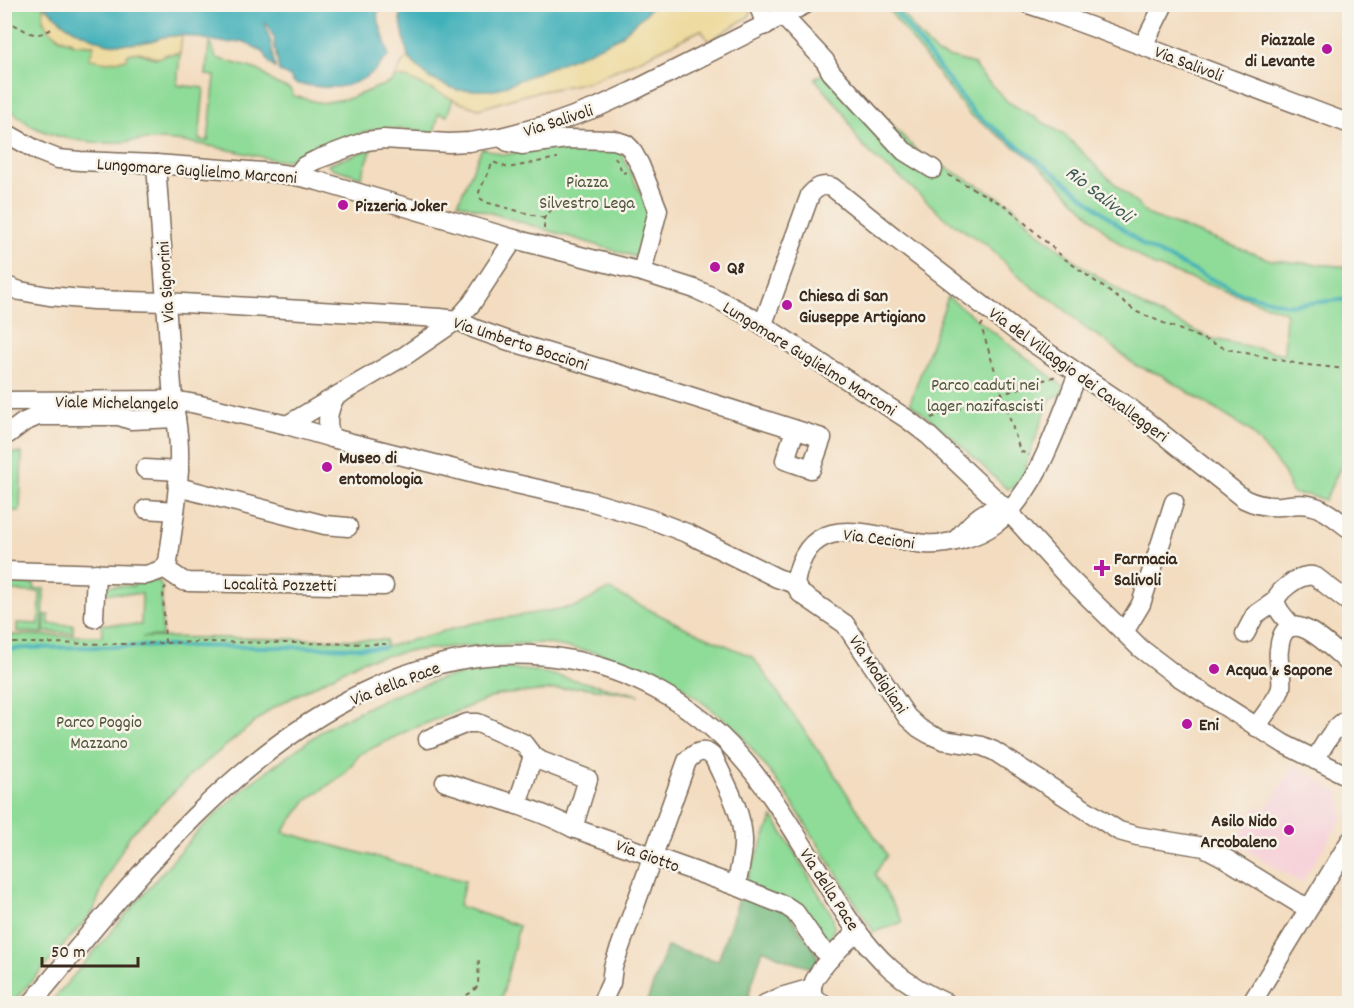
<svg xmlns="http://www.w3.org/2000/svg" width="1354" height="1008" viewBox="0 0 1354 1008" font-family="Dekko,sans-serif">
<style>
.built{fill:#f6cfd8}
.green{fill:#8fdb98;stroke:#65825b;stroke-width:1.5}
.forest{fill:#73bb80;stroke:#57724f;stroke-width:1.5}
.sand{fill:#eeda9e;stroke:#94825e;stroke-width:1.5}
.water{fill:#40b0b9;stroke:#3e6d6c;stroke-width:1.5}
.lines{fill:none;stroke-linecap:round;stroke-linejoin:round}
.stream{stroke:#40b0b9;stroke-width:4}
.minor-casing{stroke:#7b6856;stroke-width:21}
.path{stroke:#7b6856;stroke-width:2;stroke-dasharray:4.5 4.5;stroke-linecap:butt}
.minor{stroke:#fff;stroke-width:18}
.poi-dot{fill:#b5179e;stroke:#f7f3e8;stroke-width:2}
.labels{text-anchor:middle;stroke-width:5;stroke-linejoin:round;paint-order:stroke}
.poi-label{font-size:18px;font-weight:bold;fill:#3b2a1e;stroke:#f7f3e8;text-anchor:start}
.street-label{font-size:18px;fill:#3b2a1e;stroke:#f7f3e8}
.park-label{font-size:18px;fill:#50563c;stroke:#f7f3e8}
.water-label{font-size:20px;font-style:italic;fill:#3d5954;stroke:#f7f3e8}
</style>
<rect width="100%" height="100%" fill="#f7f3e8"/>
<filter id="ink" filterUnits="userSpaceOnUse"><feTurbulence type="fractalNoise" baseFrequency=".0167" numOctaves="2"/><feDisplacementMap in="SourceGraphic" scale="12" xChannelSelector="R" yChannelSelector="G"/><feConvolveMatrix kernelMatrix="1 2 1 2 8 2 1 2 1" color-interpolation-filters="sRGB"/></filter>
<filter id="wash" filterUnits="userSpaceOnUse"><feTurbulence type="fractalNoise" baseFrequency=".008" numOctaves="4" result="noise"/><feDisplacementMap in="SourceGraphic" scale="24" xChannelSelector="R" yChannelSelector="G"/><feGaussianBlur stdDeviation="1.35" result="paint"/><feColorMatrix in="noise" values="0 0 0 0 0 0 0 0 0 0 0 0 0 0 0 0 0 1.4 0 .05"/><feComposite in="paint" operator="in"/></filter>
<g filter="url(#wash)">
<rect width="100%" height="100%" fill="#f3dcbf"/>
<path class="built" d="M1294,764L1340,793L1343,817L1301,883L1235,843L1257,806L1265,810Z"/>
<g class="green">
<path d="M4,5H43V21L50,30L59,38L74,44L94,45L90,58L127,55C140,48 144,57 156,58C161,58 165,55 170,54C173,54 177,54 180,53L177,85L204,88L199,140L208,141L215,76L206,75L209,43L211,44L216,58L258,70L275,83L290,89L294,96L321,103L350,98L391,82L395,77L407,78L453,99L447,116L439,113L434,133L400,129L371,130L287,160H276C237,152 197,141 157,140C142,139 127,142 111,143C85,143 54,138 30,125C21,119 13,112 5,105Z"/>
<path d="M885,5H896L919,35L937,54L974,64L978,71L1008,102L1065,135L1100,170L1149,215L1271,260L1349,267V448L1325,500L1308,495L1294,494L1288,487V482L1284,472L1249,430L1161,375L1135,365L1103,339L1085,328L1069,313L1051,299L1037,291L1010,268L987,245L946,219L900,177L877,160L858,140L844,113L815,79L824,73L848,80L918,152L1011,204L1039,233L1081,265L1144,307L1213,339L1284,354L1286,312L1152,265L1112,238L1057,182L1029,157L969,114Z"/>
<path d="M568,143L618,146L650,214L636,257L458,203L482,148L504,155Z"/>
<path d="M372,149L361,177L332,168L328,165L331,163Z"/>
<path d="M948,297L1064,387L1062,394L1050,399L1026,464L1027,472L1012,488L1007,489L953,438L910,403Z"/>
<path d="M5,453H22L20,511H5V497H11L12,465H5Z"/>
<path d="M138,581H159L162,587V636L142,637L386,640V647L474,623L578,606L608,589L684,627L753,657L831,769L887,855L875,874L903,922L874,932L787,795L737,729L676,682L598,653L543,643L453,647L409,651L361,661L271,709L194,772L130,835L106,878L93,912L12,1003H5L4,635L102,636V624L141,625L142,594L102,593L103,586H133Z"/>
<path d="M5,584H34V589H44L43,633L17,632V623L39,624L40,592L5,591Z"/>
<path d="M45,615H49V624L73,625V633L44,632Z"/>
<path d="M496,668L536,671L640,695L582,687L498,695L409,730L360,754L344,774L306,801L283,832L465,881L459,906L519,926L501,1002L506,1003H50L197,832L248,785L326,728L386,698L443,678Z"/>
<path d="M773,817L833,917L834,928L829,942L819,932L746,881Z"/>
</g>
<path class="forest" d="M741,893L787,911L816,953L819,964L812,968L788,961L763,949L746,1003L646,1004L667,947L718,961Z"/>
<g class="sand">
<path d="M653,5H756L748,17L709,41L701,30L639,60L588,82L528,94L479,109L461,103L407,78L395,77L401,65L408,57L429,78L457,90H495L619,37L646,13Z"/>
<path d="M44,6C53,14 62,23 73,29C92,40 130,39 152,41L162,37L182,35L180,53L168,54L157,58L140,52L131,53L127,55V59L107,62L89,59L94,45L74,44L70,41L60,38L50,30L43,20Z"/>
</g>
<g class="water">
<path d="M407,4H653V5L646,13L619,37L590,51L495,90H457L429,78L408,57L400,17Z"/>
<path d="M43,5H381L377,15L389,56C381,61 379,68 372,73C346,92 327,88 297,84L293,82L290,77L279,71L274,42L275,40L266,22L265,24L271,43L275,68L270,64L265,54L260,50L243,41L227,43L182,35L162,37L152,41L132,44H108L75,30L65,24Z"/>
</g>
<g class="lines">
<g class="stream">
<path d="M890,4L974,113L1061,178L1144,246L1238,292L1288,305L1350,299"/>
<path d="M4,650L27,648L168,646L384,648"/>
</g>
</g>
</g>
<g filter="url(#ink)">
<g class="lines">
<g class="minor-casing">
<g id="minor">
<path d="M759,4V7L766,25"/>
<path d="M1028,4L1046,10L1143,46L1350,124"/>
<path d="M783,16L825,61L831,72L904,151L933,169"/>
<path d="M1143,46L1164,4"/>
<path d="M4,132L40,152L58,159L80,161L156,164L275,173L296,176L318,181L514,239L642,272L695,289L713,297L749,316L907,419L929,436L1008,511L1067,576L1140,648L1174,674L1284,744L1350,777"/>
<path d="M501,137L508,142L522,145L567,139L614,140L626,144L631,149L640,165L658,210L642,272"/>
<path d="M296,176L304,166L316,160L366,141L383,139L449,143L469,142L501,137L554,123L598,107L633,91L806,4"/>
<path d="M4,285L20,291L49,296L93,300L166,302L440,318L457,320L475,329L509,341L636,379L822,438L811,469L785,460L795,430"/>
<path d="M763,324L810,195C817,187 822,184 832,187L894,237L1020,334L1131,409L1244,499C1256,505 1268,507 1281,506C1291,505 1299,503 1309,505C1325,508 1337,520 1350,529"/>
<path d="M4,401L173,400L196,404L287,425L332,438L494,479L586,500L650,519L689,534L777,578L795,584L800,593L845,624L907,717L919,728L929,734L943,740L982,746L994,751L1119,831L1137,836L1204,847L1223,857L1298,903L1310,907"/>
<path d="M287,425L406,355L457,320L472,303L514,239"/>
<path d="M4,435L8,434L24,422L38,416H119L131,420L176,418"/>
<path d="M332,438C325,424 328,411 335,397"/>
<path d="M145,469L179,471"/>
<path d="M178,487L325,525L348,527"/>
<path d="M146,509L175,511"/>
<path d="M958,538C966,529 980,512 993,510C998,509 1003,511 1008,511"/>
<path d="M164,568L183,581L189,582L384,586"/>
<path d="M4,571L146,575C156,572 162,571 168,562C173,525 180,488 179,451C179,434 176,417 173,400L156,164"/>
<path d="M795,584C808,505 872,538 925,544C946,546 978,537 995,524C1037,493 1059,421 1078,373"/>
<path d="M94,618L96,573"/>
<path d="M1293,627C1287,620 1278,612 1276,603C1274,593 1297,577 1307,576C1312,575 1312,576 1316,577L1350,603"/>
<path d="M1124,632L1141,604L1174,502"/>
<path d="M1245,634L1255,615L1275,601"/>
<path d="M1256,727C1262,718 1280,696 1281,687C1283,677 1277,662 1279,650C1284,596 1333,650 1350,664"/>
<path d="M428,739L467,723H478L523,743L533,756L541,761L588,779L573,828"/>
<path d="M1315,760C1324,745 1333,726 1350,718"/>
<path d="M445,782C487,796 533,807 573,828L736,886L786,906L795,912L818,945L831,958"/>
<path d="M517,805L533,756"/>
<path d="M31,1004C84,941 136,875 194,817C292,720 423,634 567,659C632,670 694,704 738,754C769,788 795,833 820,873C840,907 861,942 891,969C907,983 928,995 948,1004"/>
<path d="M601,1004L611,983L613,967L687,761C695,752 705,747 714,758C725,783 742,810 743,839C744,854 739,871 736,886"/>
<path d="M765,1004L781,997L812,988"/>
<path d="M824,1004C820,1002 814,999 813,995C805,978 846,943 857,931"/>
<path d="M1251,1004L1350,841"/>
</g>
</g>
<g class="path">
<path d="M4,21C8,33 8,41 4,54"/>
<path d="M5,22C23,24 30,43 51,29"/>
<path d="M615,157L623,173L626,172"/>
<path d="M948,175L1007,207L1065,259L1137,312L1227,349L1299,364L1346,369L1350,368"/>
<path d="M544,218L485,202L480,198L479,192L493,162L508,168L557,158V157"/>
<path d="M544,229V218L552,209"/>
<path d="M983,323L981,326L1020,451L1029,455"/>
<path d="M931,418L1056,376"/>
<path d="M4,643H27L127,644L200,642L386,644"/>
<path d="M165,643L163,590L166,587"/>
<path d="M451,1004L472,992L478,986L479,956"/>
</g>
<use href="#minor" class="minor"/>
</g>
</g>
<g class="poi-dot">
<circle cx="1327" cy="49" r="6"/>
<circle cx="343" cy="205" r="6"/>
<circle cx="715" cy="267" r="6"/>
<circle cx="787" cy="305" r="6"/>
<circle cx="327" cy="467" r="6"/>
<path d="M1099 559h6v6h6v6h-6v6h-6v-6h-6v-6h6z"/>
<circle cx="1214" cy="669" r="6"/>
<circle cx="1187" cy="724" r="6"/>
<circle cx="1289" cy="830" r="6"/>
</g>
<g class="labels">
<g class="poi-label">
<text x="1315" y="45" text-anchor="end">Piazzale<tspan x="1315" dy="21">di Levante</tspan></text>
<text x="355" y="211">Pizzeria Joker</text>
<text x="727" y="273">Q8</text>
<text x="799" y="301">Chiesa di San<tspan x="799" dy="21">Giuseppe Artigiano</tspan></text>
<text x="339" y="463">Museo di<tspan x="339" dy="21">entomologia</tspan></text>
<text x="1114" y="564">Farmacia<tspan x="1114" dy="21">Salivoli</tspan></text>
<text x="1226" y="675">Acqua &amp; Sapone</text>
<text x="1199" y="730">Eni</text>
<text x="1277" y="826" text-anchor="end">Asilo Nido<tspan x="1277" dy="21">Arcobaleno</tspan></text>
</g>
<g class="street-label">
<text transform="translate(1189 63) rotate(21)" y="6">Via Salivoli</text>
<text transform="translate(558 120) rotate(-18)" y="6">Via Salivoli</text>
<text transform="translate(197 170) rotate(4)" y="6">Lungomare Guglielmo Marconi</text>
<text transform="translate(165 282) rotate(-94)" y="6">Via Signorini</text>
<text transform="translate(521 343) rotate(18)" y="6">Via Umberto Boccioni</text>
<text transform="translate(810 358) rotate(32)" y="6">Lungomare Guglielmo Marconi</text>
<text transform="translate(1079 374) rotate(36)" y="6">Via del Villaggio dei Cavalleggeri</text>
<text transform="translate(117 402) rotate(1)" y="6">Viale Michelangelo</text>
<text transform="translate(879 538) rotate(7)" y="6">Via Cecioni</text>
<text transform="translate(280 584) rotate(1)" y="6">Località Pozzetti</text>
<text transform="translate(879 674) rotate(56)" y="6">Via Modigliani</text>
<text transform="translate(395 683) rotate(-21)" y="6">Via della Pace</text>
<text transform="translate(648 855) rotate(20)" y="6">Via Giotto</text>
<text transform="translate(830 889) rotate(57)" y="6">Via della Pace</text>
</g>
<g class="park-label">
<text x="587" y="187">Piazza<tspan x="587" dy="21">Silvestro Lega</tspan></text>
<text x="985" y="390">Parco caduti nei<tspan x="985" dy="21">lager nazifascisti</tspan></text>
<text x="99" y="727">Parco Poggio<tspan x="99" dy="21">Mazzano</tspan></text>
</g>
<g class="water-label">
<text transform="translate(1100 193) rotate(38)" y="7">Rio Salivoli</text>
</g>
</g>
<rect width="1354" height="1008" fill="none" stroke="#f7f3e8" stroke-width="24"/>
<path d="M42 957v9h96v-9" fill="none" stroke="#3b2a1e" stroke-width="3"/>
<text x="51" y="957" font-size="18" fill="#3b2a1e" stroke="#f7f3e8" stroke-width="4.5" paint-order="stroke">50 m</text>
</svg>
